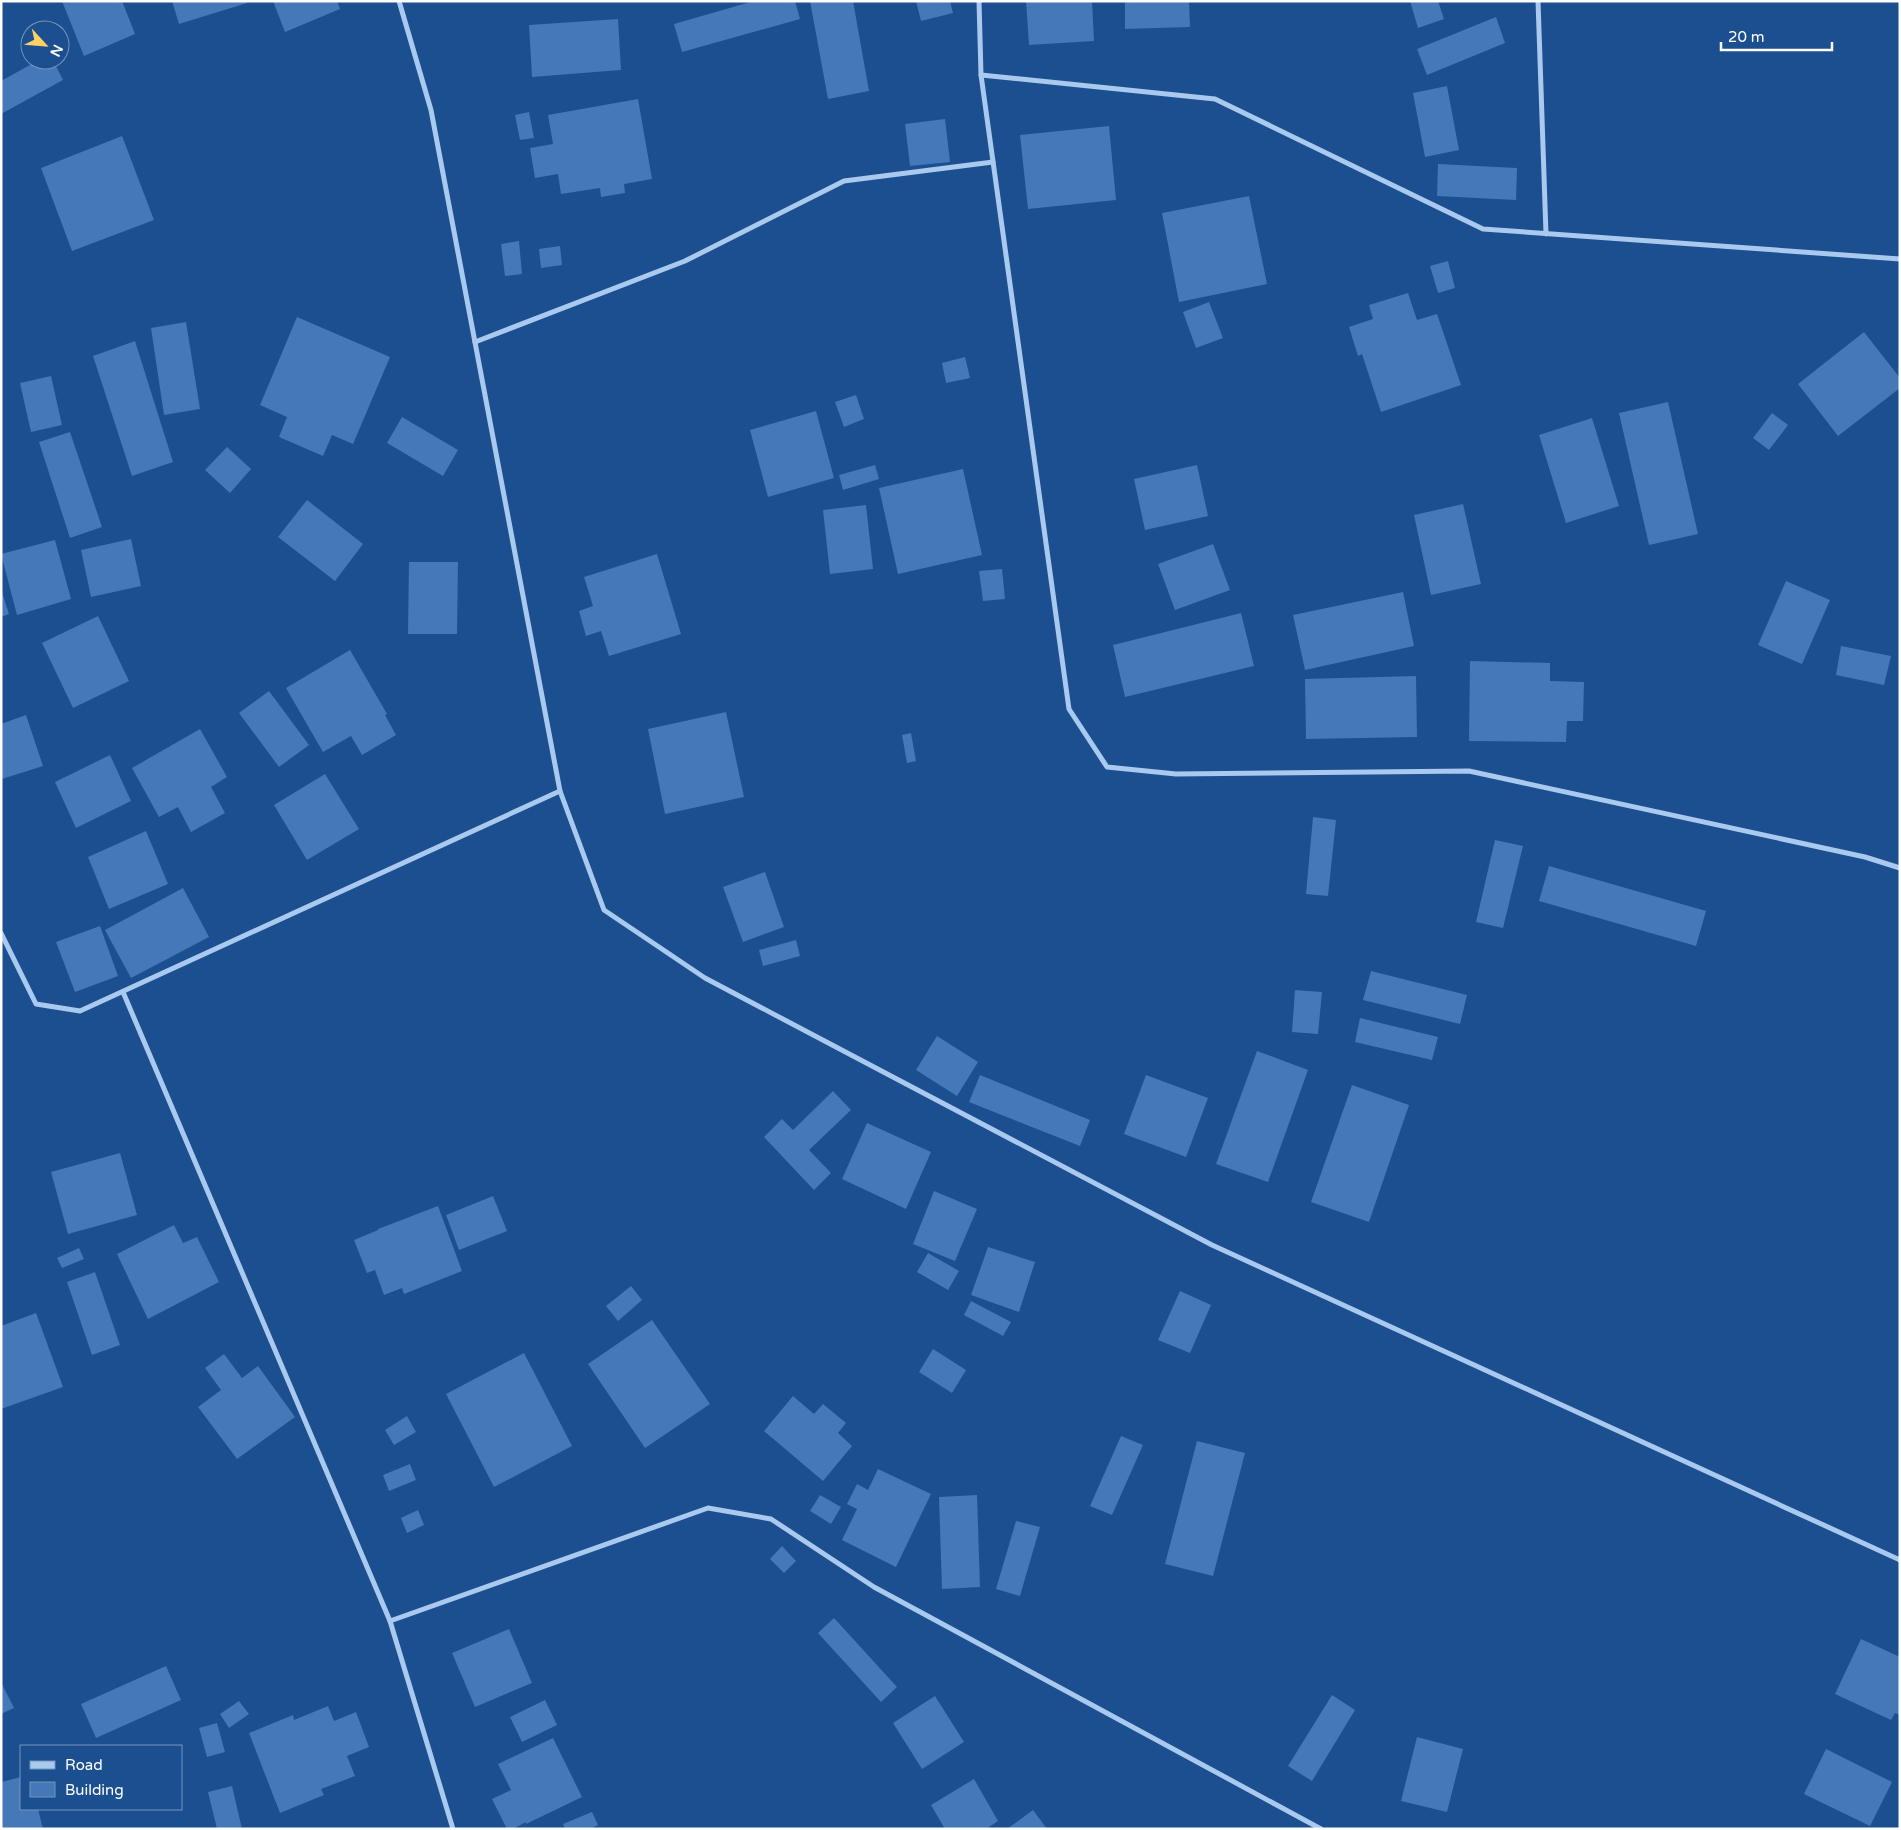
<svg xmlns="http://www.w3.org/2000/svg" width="1901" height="1830" viewBox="0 0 1901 1830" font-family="'Varela Round',sans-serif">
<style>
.building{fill:#4478b7}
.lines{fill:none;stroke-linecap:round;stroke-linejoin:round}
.minor{stroke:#a9c9ee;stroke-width:5}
</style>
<rect width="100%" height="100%" fill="#1b4f8f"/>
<g class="building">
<path d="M62,1H122L135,34L84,56Z"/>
<path d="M172,1H247V3L179,24Z"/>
<path d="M273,1H337L340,9L285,32Z"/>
<path d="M754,1H795L800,19L682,52L674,24Z"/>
<path d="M810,1H853L869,91L828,99Z"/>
<path d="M916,1H950L953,13L921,21Z"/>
<path d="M1026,1H1092L1094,41L1029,45Z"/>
<path d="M1125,1H1189L1190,27L1125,29Z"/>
<path d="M1410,1H1438L1444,19L1418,28Z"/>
<path d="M1496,17L1505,43L1427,75L1417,49Z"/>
<path d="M618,19L621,70L532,77L529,25Z"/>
<path d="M39,60H53L63,80L1,114V81Z"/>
<path d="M1447,86L1459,150L1425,157L1413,93Z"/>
<path d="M638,99L652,179L624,184L625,193L601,197L600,188L561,194L558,174L535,178L530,148L553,144L548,115Z"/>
<path d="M529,112L534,138L520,140L515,115Z"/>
<path d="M945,119L950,162L910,166L905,124Z"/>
<path d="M1109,126L1116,200L1028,209L1020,135Z"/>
<path d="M122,136L154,220L72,251L41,168Z"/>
<path d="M1438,164L1517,168L1516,200L1437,196Z"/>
<path d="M1249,196L1267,284L1179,302L1162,213Z"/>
<path d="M519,241L522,274L505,276L501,244Z"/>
<path d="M560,246L562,265L541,268L539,249Z"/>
<path d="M1448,261L1455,288L1438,293L1430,266Z"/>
<path d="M1408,293L1417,320L1437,314L1461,385L1381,412L1362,354L1358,356L1349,327L1373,319L1369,305Z"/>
<path d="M1209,302L1223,338L1196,348L1183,312Z"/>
<path d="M297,317L390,357L353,444L332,435L323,456L279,437L287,417L260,405Z"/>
<path d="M186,322L200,409L164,415L151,328Z"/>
<path d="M1864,332L1900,378V388L1838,436L1798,384Z"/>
<path d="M135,341L173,462L132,476L93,356Z"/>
<path d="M965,357L970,378L946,383L942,363Z"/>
<path d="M51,376L62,425L31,432L20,383Z"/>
<path d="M856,395L864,419L844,427L835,402Z"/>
<path d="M1668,402L1698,534L1649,545L1619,413Z"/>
<path d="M816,411L834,478L768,497L750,430Z"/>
<path d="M1772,413L1788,425L1769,450L1753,438Z"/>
<path d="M402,417L458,450L443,476L387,443Z"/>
<path d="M1592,418L1619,506L1566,523L1539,435Z"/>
<path d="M70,432L102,527L70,538L39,442Z"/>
<path d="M227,447L251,469L230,493L205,470Z"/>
<path d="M875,465L879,479L843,490L839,475Z"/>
<path d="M1197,465L1208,516L1145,530L1134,479Z"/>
<path d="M963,469L982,555L898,574L879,488Z"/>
<path d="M307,500L363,544L335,581L278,537Z"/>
<path d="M1463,504L1481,584L1431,595L1414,515Z"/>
<path d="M866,505L873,569L830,574L823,510Z"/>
<path d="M131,539L141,586L91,597L81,550Z"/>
<path d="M55,540L71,599L17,615L1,554Z"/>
<path d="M1213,544L1230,590L1175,610L1158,564Z"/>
<path d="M657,554L681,634L609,656L601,631L586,636L579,611L593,606L584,577Z"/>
<path d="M409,562H458L457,634H408Z"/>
<path d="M1002,569L1005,599L983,601L979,571Z"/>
<path d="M1786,581L1830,600L1802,664L1758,645Z"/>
<path d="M2,592L9,614L1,617V593Z"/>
<path d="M1403,592L1414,646L1305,670L1293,615Z"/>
<path d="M1241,613L1254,666L1125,697L1113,645Z"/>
<path d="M98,616L129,681L73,708L42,643Z"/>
<path d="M1841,646L1891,656L1884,685L1836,675Z"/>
<path d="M350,650L387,714L385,715L396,735L362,755L351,736L323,752L286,688Z"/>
<path d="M1470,661L1550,663V681L1584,682L1583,721H1567L1566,742L1469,741Z"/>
<path d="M1416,676L1417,737L1306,739L1305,679Z"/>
<path d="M269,691L309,745L279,767L239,713Z"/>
<path d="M726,712L744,797L665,814L648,729Z"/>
<path d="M26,715L43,766L2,779L1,724Z"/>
<path d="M200,729L227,777L211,787L225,813L191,832L178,807L159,817L132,768Z"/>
<path d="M911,733L916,761L907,763L902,735Z"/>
<path d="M110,755L131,801L76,828L55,782Z"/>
<path d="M325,774L359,829L307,860L274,805Z"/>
<path d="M1313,817L1336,820L1328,896L1306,894Z"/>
<path d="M146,831L168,884L109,909L88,857Z"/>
<path d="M1495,840L1523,846L1503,928L1476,922Z"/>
<path d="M1549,866L1706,911L1696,946L1539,901Z"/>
<path d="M765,872L784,927L743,942L723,887Z"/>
<path d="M183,888L209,937L131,978L105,930Z"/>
<path d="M100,926L118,976L75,992L56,942Z"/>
<path d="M796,940L800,956L763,966L759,950Z"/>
<path d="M1371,971L1467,995L1460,1024L1363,1000Z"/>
<path d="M1295,990L1322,992L1318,1034L1292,1032Z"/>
<path d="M1360,1018L1438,1037L1432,1060L1355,1042Z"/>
<path d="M937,1036L978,1062L957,1096L916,1070Z"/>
<path d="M1257,1051L1308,1070L1268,1182L1216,1164Z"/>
<path d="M980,1075L1090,1120L1080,1146L969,1102Z"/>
<path d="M1146,1075L1208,1098L1186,1157L1124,1134Z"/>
<path d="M1352,1085L1409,1105L1369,1222L1311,1202Z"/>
<path d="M833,1091L851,1110L809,1150L831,1173L814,1190L764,1137L782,1119L793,1130Z"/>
<path d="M867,1123L931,1152L906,1209L842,1179Z"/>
<path d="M120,1153L137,1215L68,1234L51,1172Z"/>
<path d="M934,1191L977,1209L955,1261L913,1244Z"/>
<path d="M493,1196L507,1231L459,1250L446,1215Z"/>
<path d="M438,1206L462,1271L404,1294L402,1288L384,1295L375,1270L367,1273L354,1240L378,1230V1229Z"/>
<path d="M174,1225L183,1243L197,1237L219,1282L148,1319L117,1254Z"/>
<path d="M988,1247L1035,1262L1019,1312L971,1295Z"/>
<path d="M79,1248L84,1259L62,1268L57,1258Z"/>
<path d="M928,1253L959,1271L948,1290L917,1272Z"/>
<path d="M95,1272L120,1345L92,1355L67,1282Z"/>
<path d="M631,1286L642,1300L618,1321L606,1306Z"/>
<path d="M1180,1291L1211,1305L1190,1353L1158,1340Z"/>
<path d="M971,1301L1011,1322L1003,1336L964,1315Z"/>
<path d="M36,1313L63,1387L1,1409V1326Z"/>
<path d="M652,1320L710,1404L645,1448L588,1364Z"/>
<path d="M933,1349L966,1370L952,1393L919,1372Z"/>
<path d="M524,1353L572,1446L494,1487L446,1394Z"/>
<path d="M224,1354L242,1378L258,1366L295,1417L237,1459L198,1407L221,1390L205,1368Z"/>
<path d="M793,1396L814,1414L823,1404L846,1423L838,1433L852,1446L823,1481L764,1431Z"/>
<path d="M407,1416L416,1432L394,1445L385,1430Z"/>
<path d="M1121,1436L1143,1445L1112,1515L1090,1506Z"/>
<path d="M1197,1441L1245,1453L1213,1576L1165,1564Z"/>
<path d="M410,1464L416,1480L389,1491L383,1475Z"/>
<path d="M878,1469L931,1494L896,1567L842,1540L857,1509L847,1504L857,1484L868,1490Z"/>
<path d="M820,1495L841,1507L831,1524L810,1511Z"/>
<path d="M977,1495L980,1587L942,1589L939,1497Z"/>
<path d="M418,1510L424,1525L407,1533L401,1518Z"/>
<path d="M1016,1521L1040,1527L1020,1596L996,1589Z"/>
<path d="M782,1546L796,1561L784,1573L770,1559Z"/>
<path d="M834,1618L897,1687L881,1702L818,1633Z"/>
<path d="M509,1629L532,1683L475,1707L452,1653Z"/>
<path d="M1861,1639L1900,1657V1715L1895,1713L1891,1720L1835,1694Z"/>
<path d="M166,1666L181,1700L96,1738L81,1704Z"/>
<path d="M1,1682L14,1708L1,1714Z"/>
<path d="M1332,1695L1355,1710L1312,1781L1288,1766Z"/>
<path d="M935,1696L964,1742L922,1769L893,1723Z"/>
<path d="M545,1700L557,1725L522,1742L510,1717Z"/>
<path d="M239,1701L249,1714L229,1728L220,1714Z"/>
<path d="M328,1706L334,1721L356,1712L369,1747L347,1756L355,1776L321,1789L324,1795L280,1813L249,1733L293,1715L294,1720Z"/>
<path d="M217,1723L225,1752L207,1757L199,1728Z"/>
<path d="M1417,1737L1463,1749L1447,1812L1401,1801Z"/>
<path d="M553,1738L582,1797L526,1824V1822L513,1829H507L492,1799L511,1790L498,1764Z"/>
<path d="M1826,1749L1892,1782L1870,1826L1804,1794Z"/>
<path d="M21,1777V1809H38L43,1829H1V1782Z"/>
<path d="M974,1779L998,1821L986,1829H945L931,1805Z"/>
<path d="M232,1786L242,1829H217L208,1792Z"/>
<path d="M1033,1810L1047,1829H1007Z"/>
<path d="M592,1812L598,1825L590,1829H565L563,1824Z"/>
</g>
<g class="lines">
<g class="minor">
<path d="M399,1L431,110L560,791L604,910L705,978L1212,1245L1900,1560"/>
<path d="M979,1L981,75L1069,709L1107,767L1176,774L1469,771L1865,857L1900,868"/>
<path d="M1538,1L1546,234"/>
<path d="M981,75L1215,99L1483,229L1900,259"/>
<path d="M475,342L685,261L844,181L993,162"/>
<path d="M1,933L36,1004L80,1011L560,791"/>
<path d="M123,992L390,1621L453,1829"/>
<path d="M390,1621L708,1508L771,1519L874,1587L1321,1829"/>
</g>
</g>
<rect width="1901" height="1830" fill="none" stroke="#ffffff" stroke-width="5"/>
<rect x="20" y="1745" width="162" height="65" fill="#1b4f8f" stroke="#7695bc"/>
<rect x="30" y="1761" width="25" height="8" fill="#a9c9ee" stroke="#7695bc"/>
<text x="65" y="1770" font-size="15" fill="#ffffff">Road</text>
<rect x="30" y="1782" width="25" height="15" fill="#4478b7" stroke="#7695bc"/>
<text x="65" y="1795" font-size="15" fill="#ffffff">Building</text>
<g transform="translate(45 45) rotate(116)"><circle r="24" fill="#1b4f8f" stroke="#7695bc"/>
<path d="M0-4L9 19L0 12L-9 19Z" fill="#ffd166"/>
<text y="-8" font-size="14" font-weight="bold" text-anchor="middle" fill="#ffffff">N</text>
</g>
<path d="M1721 42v8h111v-8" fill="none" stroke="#ffffff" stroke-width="2.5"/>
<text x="1728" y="42" font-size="15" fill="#ffffff" stroke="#1b4f8f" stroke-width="4" paint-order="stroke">20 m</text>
</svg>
